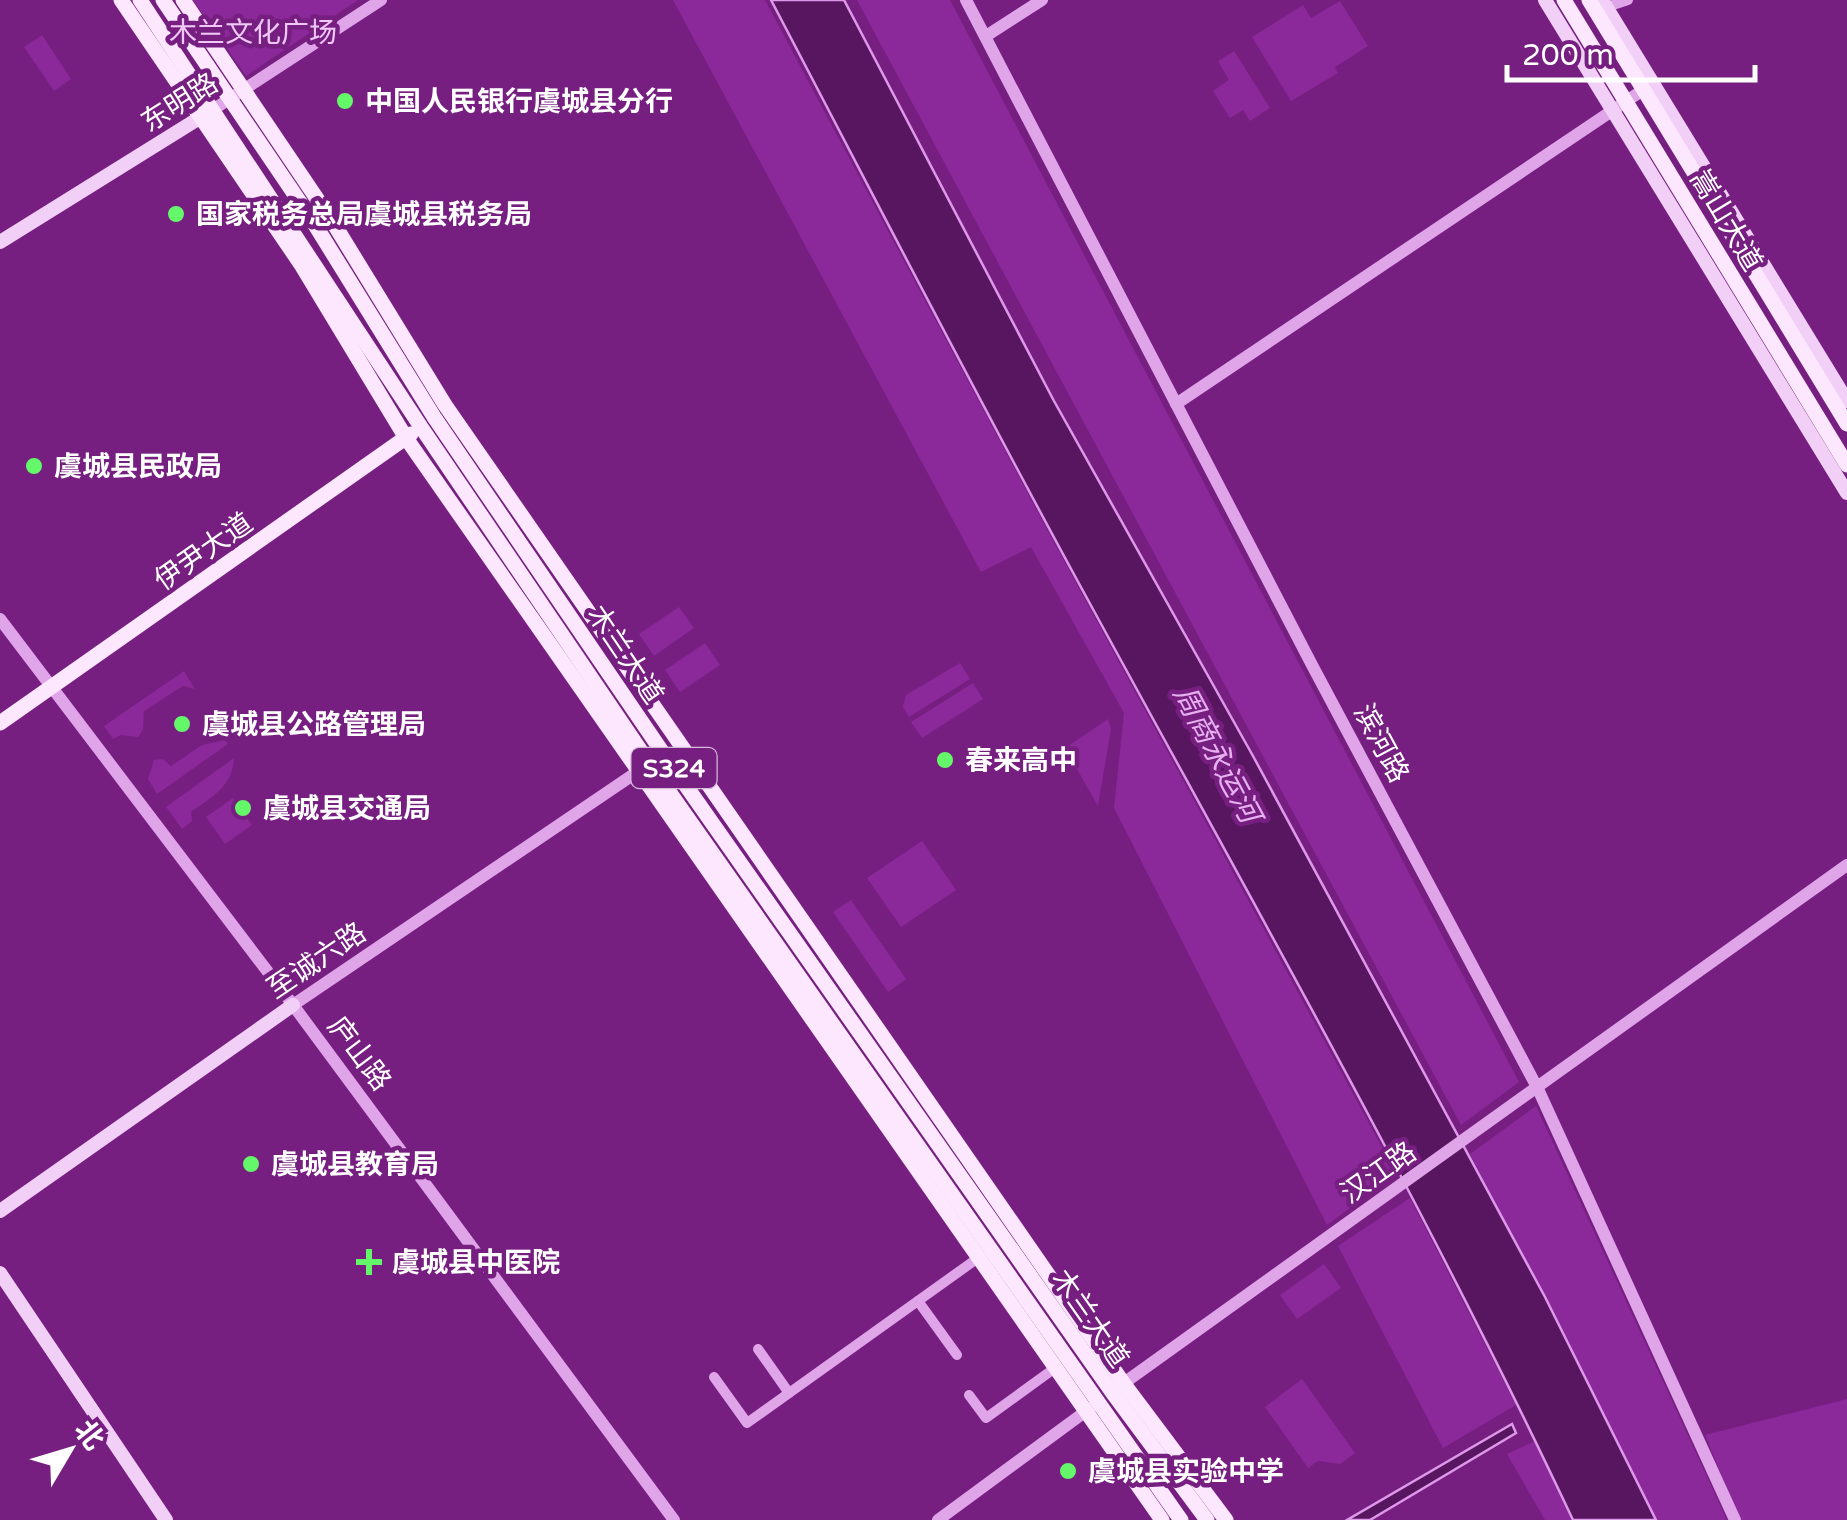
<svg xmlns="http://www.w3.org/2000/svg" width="1847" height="1520" viewBox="0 0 1847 1520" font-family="'Varela Round','Noto Sans SC',sans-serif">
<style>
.green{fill:#8b289a}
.water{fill:#581560;stroke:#de98ea;stroke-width:2.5}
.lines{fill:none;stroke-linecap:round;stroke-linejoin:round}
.minor{stroke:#e0a4e9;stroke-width:10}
.tertiary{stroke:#e0a4e9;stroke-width:12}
.secondary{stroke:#f2cff7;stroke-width:14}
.primary{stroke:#fce7fe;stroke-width:15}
.poi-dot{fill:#64f769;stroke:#761f81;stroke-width:4}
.labels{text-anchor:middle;stroke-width:9;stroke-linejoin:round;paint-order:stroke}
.shield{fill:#761f81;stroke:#d6bcd9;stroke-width:2.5}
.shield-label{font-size:25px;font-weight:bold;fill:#fff}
.park-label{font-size:28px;fill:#f0c8f7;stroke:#761f81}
.poi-label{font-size:28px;font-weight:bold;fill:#fff;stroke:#761f81;text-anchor:start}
.street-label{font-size:28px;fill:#fff;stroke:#761f81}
.water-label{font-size:30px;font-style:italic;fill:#e7b0f0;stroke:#761f81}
</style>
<rect width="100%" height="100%" fill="#761f81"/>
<g class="green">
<path d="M193,0H358L246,76Z"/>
<path d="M673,0H765L1050,535L1396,1173L1327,1225L1114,808L1124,713L1031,547L981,572Z"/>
<path d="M857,0H950L1519,1082L1461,1125Z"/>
<path d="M1340,1L1368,46L1335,67L1338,73L1291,101L1252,37L1303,5L1311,18Z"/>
<path d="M42,35L71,79L54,91L24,47Z"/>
<path d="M1234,51L1270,108L1250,121L1243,110L1230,118L1213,91L1229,80L1218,61Z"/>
<path d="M679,607L694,628L654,656L639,634Z"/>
<path d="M705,643L720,665L680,692L665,670Z"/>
<path d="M960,663L970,679L909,717L903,707L906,695Z"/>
<path d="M184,671L195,689L183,686L144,711L143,730L138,737L121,735L113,739L104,726Z"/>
<path d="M973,683L983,699L922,738L911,722Z"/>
<path d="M1108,719L1111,729L1098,806L1065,748Z"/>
<path d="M225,740L228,744L157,794L148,779L154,760L163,759L171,766L202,745Z"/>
<path d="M234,758C233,786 212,797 191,812L192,821L182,829L166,807Z"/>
<path d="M233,798L252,825L225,844L206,817Z"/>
<path d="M922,841L956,890L901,927L867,878Z"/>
<path d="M851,900L906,979L888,992L833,912Z"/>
<path d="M1536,1106L1727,1520H1656L1470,1154Z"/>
<path d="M1410,1198L1516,1405L1443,1448L1338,1246Z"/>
<path d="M1324,1264L1341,1288L1297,1319L1280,1295Z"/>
<path d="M1302,1379L1355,1453L1340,1464L1318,1461L1308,1468L1265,1407Z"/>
<path d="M1847,1399V1520H1740L1705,1435Z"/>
<path d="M1535,1441L1571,1520H1545L1507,1454Z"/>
</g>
<g class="water">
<path d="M771,0H844L1054,401L1253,756L1545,1297L1656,1520H1573C1427,1210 1258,912 1094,611C983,409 878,204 771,0Z"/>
<path d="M1512,1424L1516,1433L1370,1520H1347Z"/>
</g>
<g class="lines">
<g class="minor">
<path d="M1601,9L1628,0"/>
<path d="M918,1301L957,1355"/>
<path d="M758,1349L789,1393"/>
<path d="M714,1377L747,1423L978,1258"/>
<path d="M969,1395L986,1418L1055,1368"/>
</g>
<g class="tertiary">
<path d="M966,0L1312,665L1538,1089L1735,1520"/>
<path d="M986,36L1042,0"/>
<path d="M214,109L381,0"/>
<path d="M1176,404L1643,90"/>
<path d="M0,619L293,1005L674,1520"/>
<path d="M293,1005L643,768"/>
<path d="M1117,1388L1847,865"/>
<path d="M938,1520L1093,1406"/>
</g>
<g class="secondary">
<path d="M1545,0L1847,493"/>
<path d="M1602,0L1847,401"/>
<path d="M0,242L209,112"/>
<path d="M0,1211L293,1005"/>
<path d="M0,1273L166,1520"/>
</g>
<g class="primary">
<path d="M121,0L302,266L406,438L1162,1520"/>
<path d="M140,0L421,427L649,763L1181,1520"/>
<path d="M163,0L312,220L434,417L663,753L1112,1392L1207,1520"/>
<path d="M183,0L334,224L445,405L1124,1384L1226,1520"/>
<path d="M1564,0L1847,465"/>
<path d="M1589,0L1847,424"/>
<path d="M0,723L411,434"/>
</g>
</g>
<g class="poi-dot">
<circle cx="345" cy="101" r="10"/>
<circle cx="176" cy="214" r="10"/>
<circle cx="34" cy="466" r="10"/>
<circle cx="182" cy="724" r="10"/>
<circle cx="945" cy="760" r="10"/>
<circle cx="243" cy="808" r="10"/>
<circle cx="251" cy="1164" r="10"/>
<path d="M364 1247h10v10h10v10h-10v10h-10v-10h-10v-10h10z"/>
<circle cx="1068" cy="1471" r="10"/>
</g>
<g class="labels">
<rect class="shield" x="631.5" y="748" width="85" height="40" rx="8"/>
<g class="shield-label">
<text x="674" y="777">S324</text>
</g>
<g class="park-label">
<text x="253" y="42">木兰文化广场</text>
</g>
<g class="poi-label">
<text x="365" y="111">中国人民银行虞城县分行</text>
<text x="196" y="224">国家税务总局虞城县税务局</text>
<text x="54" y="476">虞城县民政局</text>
<text x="202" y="734">虞城县公路管理局</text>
<text x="965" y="770">春来高中</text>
<text x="263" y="818">虞城县交通局</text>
<text x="271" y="1174">虞城县教育局</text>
<text x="392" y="1272">虞城县中医院</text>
<text x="1088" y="1481">虞城县实验中学</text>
</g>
<g class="street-label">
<text transform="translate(179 102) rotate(-32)" y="10">东明路</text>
<text transform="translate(1727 220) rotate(59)" y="10">嵩山大道</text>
<text transform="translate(203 551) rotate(-35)" y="10">伊尹大道</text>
<text transform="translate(626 654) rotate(56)" y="10">木兰大道</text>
<text transform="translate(1382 743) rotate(62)" y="10">滨河路</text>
<text transform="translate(316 960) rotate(-34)" y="10">至诚六路</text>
<text transform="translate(360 1053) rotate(53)" y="10">庐山路</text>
<text transform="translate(1378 1172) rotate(-35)" y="10">汉江路</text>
<text transform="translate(1091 1318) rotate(55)" y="10">木兰大道</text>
</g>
<g class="water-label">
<text transform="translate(1217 754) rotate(62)" y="10">周商永运河</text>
</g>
</g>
<g transform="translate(70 1450) rotate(52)" stroke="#761f81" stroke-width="8" paint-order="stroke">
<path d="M0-8L18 38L0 25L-18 38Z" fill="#ffffff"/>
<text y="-15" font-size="28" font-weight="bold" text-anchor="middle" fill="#ffffff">北</text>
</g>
<path d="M1507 65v15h248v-15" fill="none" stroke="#ffffff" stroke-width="5"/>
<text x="1522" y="65" font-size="30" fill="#ffffff" stroke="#761f81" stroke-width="8" paint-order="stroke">200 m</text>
</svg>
